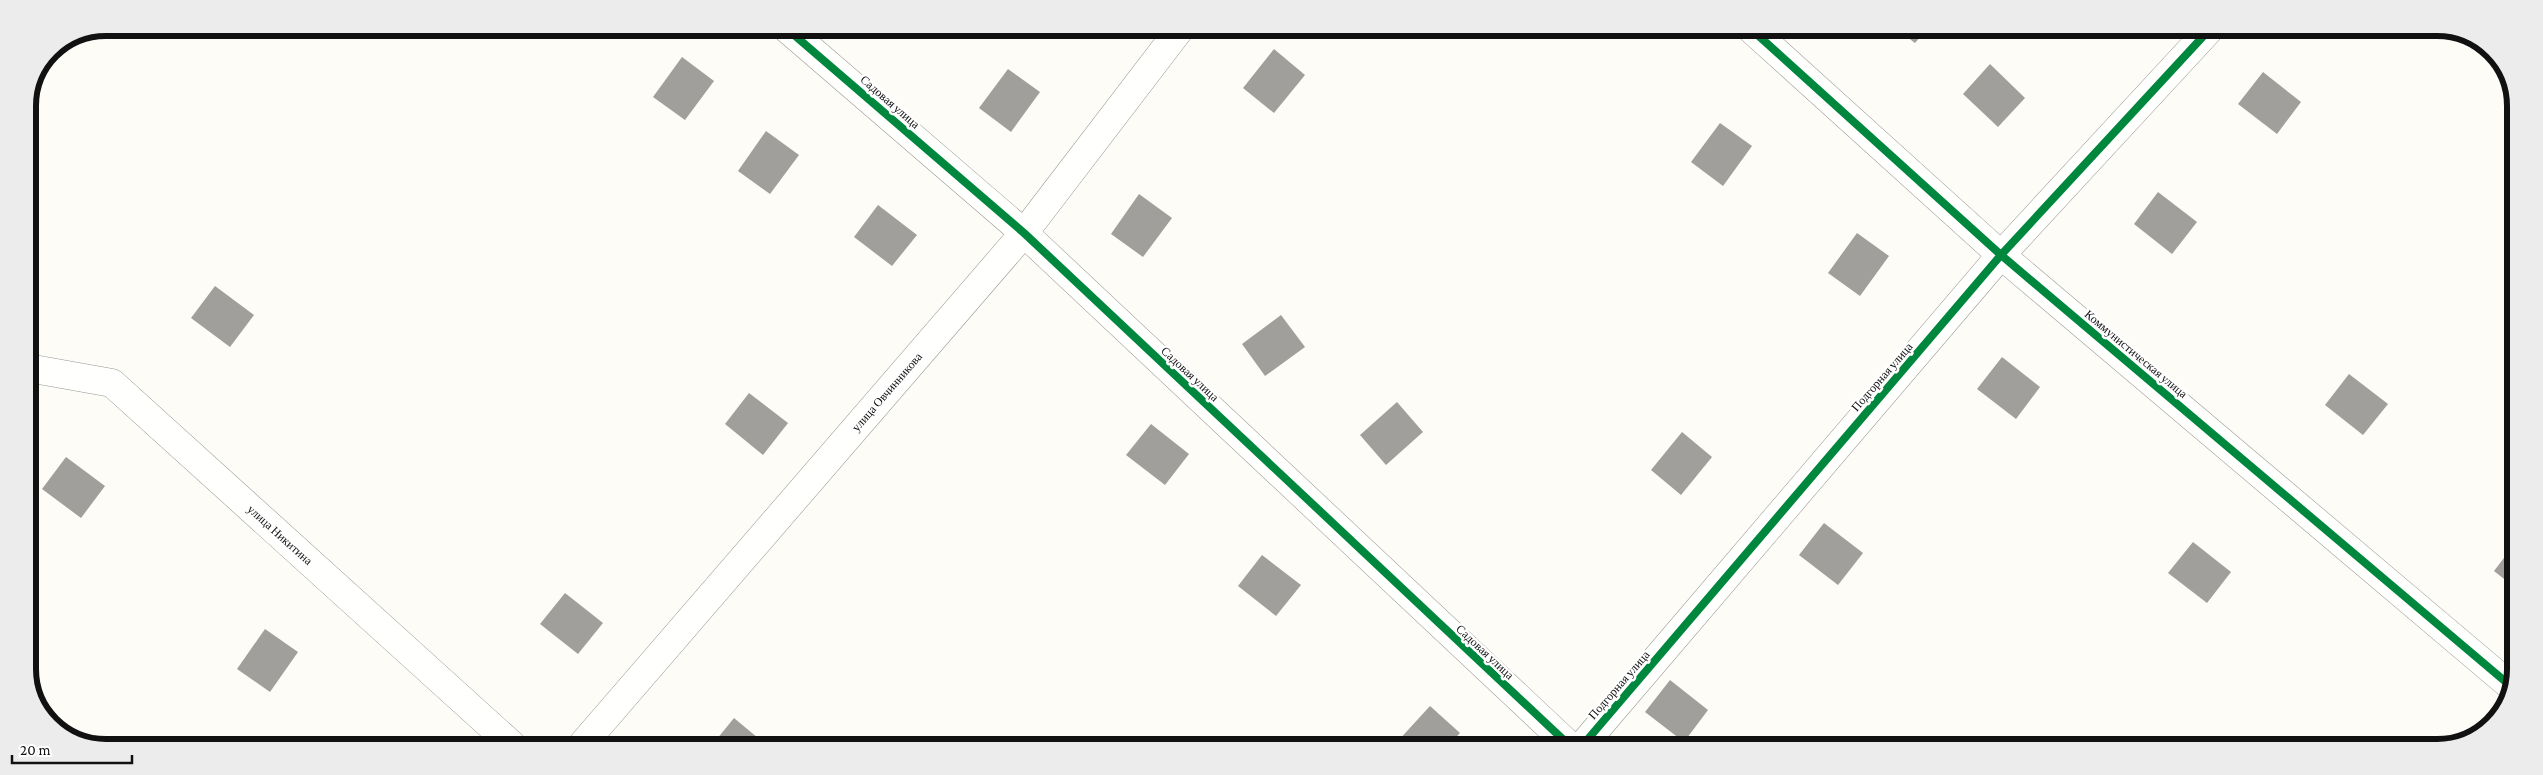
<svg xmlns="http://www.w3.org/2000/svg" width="2543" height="775" viewBox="0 0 2543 775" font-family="'Crimson Pro',serif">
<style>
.building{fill:#a19f9c}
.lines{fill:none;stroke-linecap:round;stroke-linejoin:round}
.street-casing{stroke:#979795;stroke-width:29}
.street{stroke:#fffffe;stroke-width:28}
.cycleway-casing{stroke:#fff;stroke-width:11}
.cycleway{stroke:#00873e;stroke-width:8}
.labels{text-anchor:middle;stroke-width:5;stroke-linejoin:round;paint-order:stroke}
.street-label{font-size:12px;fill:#111;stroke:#fff}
.rim{fill:none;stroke:#111;stroke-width:6}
</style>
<rect width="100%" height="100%" fill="#fdfcf7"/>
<g class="building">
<path d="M1898,30H1926L1915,43Z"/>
<path d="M1274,49L1305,75L1274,113L1243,88Z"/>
<path d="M682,57L714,81L685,120L653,97Z"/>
<path d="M1990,64L2025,98L1998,127L1963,94Z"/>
<path d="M1008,69L1040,92L1011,132L979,108Z"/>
<path d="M2263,72L2301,102L2277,134L2238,104Z"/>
<path d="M1720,123L1752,146L1723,186L1691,162Z"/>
<path d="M766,131L799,155L770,194L738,171Z"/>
<path d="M2158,192L2197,222L2172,254L2134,224Z"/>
<path d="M1139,194L1172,218L1143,257L1111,234Z"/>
<path d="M878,205L917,235L892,266L854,237Z"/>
<path d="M1857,233L1889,256L1860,296L1828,273Z"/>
<path d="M215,286L254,315L230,347L191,318Z"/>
<path d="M1281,315L1305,347L1265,376L1242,344Z"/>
<path d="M2002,357L2040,387L2016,419L1977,389Z"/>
<path d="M2349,374L2388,404L2363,435L2325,405Z"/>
<path d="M749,393L788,423L763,455L725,424Z"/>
<path d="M1397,402L1423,432L1386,465L1360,435Z"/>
<path d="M1151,424L1189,454L1165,485L1126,455Z"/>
<path d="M1682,432L1712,457L1681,495L1651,470Z"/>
<path d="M66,457L105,486L81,518L42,489Z"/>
<path d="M1824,523L1863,553L1838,585L1799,555Z"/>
<path d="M2193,542L2231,572L2207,603L2168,573Z"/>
<path d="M2513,546V586L2494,571Z"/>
<path d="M1262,555L1301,585L1276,616L1238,586Z"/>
<path d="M565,593L603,623L578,654L540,624Z"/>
<path d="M265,629L298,652L270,692L237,669Z"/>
<path d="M1670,680L1708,710L1684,742L1645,712Z"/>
<path d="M1430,706L1460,733L1448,746H1402L1397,742Z"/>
<path d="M734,718L764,743L763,746L712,745Z"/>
</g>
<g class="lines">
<g class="street-casing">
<g id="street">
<path d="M786,28L1024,233L1570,746"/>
<path d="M1751,29L2001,255L2513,688"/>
<path d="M28,368L112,383L512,745"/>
<path d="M582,745L1024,233L1180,29"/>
<path d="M1582,746L2001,255L2209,30"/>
</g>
</g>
<use href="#street" class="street"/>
<g class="cycleway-casing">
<g id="cycleway">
<path d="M786,28L1024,233L1570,746"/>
<path d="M1751,29L2001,255L2513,688"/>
<path d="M1582,746L2001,255L2209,30"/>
</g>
</g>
<use href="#cycleway" class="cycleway"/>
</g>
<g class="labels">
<g class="street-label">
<text transform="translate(890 102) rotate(41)" y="4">Садовая улица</text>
<text transform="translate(2136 354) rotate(40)" y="4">Коммунистическая улица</text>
<text transform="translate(1190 374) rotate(43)" y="4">Садовая улица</text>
<text transform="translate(1882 377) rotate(-49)" y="4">Подгорная улица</text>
<text transform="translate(887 392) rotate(-49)" y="4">улица Овчинникова</text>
<text transform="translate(280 535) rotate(42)" y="4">улица Никитина</text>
<text transform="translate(1485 652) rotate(43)" y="4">Садовая улица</text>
<text transform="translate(1619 685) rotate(-49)" y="4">Подгорная улица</text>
</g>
</g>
<path d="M0 0H2543V775H0ZM106 36H2437A70 70 0 0 1 2507 106V669A70 70 0 0 1 2437 739H106A70 70 0 0 1 36 669V106A70 70 0 0 1 106 36Z" fill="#ececec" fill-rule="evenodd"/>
<path class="rim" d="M106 36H2437A70 70 0 0 1 2507 106V669A70 70 0 0 1 2437 739H106A70 70 0 0 1 36 669V106A70 70 0 0 1 106 36Z"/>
<path d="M12 755v8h120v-8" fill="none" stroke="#111111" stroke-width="2.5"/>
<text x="20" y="755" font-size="15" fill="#111111" stroke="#ffffff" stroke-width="4" paint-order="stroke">20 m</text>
</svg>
